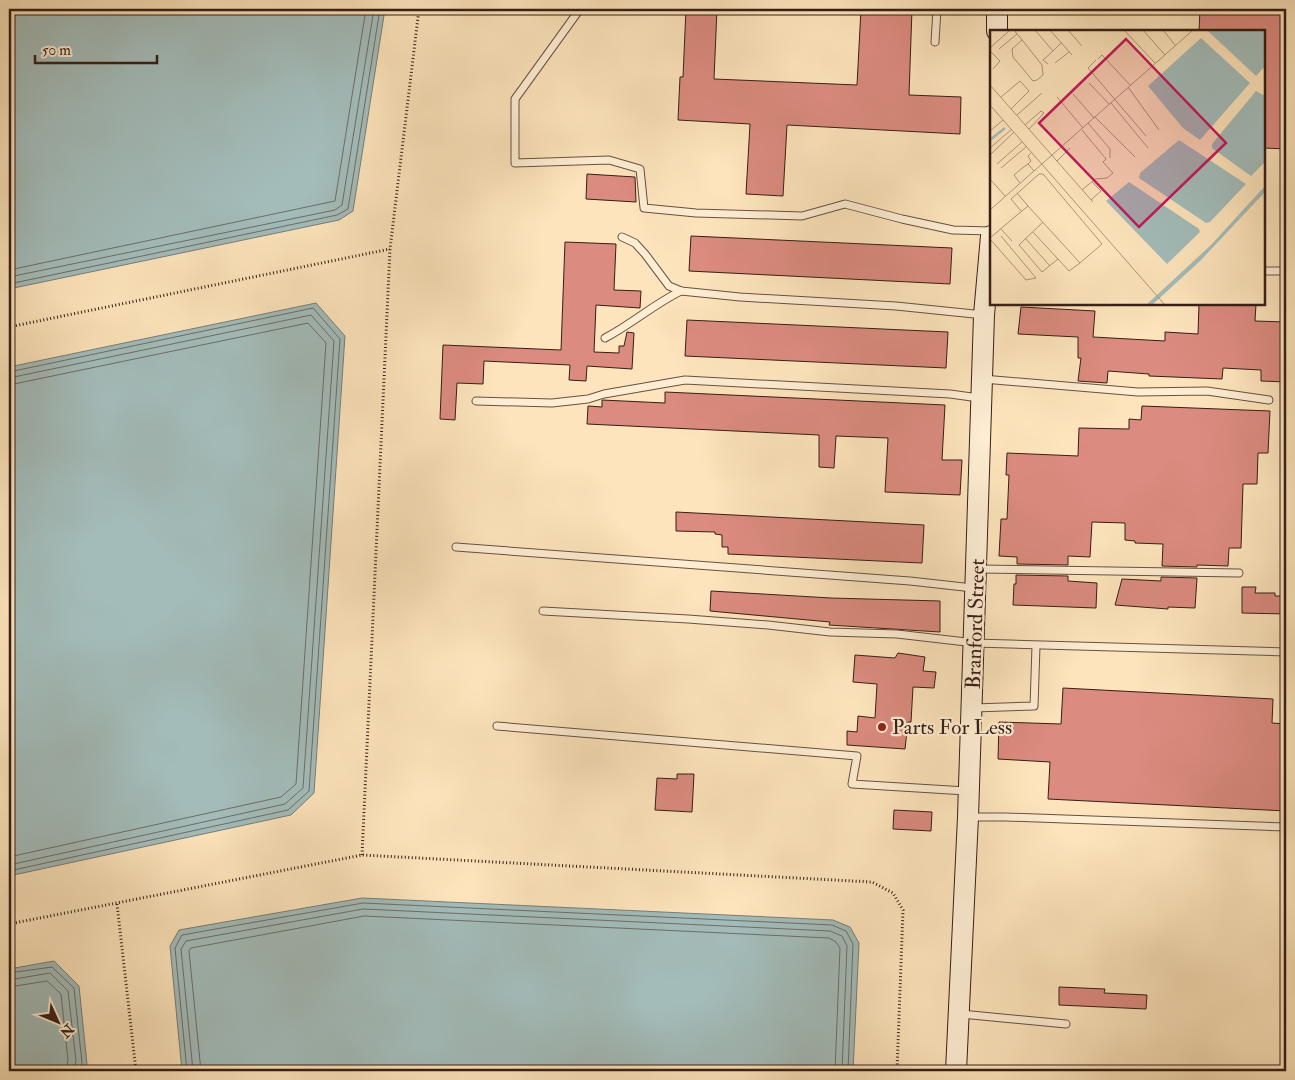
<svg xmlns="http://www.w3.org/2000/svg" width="1295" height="1080" viewBox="0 0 1295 1080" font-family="'IM FELL Double Pica',serif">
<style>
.water{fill:#a3bcba;stroke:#777d78}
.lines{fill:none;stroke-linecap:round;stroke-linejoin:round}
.shore{stroke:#6c6d68;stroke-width:1}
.building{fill:#db8b7f;stroke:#361e16}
.service-casing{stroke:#685040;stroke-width:9}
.secondary-casing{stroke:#361e16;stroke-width:22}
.path{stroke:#361e16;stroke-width:3;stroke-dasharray:1 2.5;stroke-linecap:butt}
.service{stroke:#feedd3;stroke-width:7}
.secondary{stroke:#feedd3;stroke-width:20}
.poi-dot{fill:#8f2418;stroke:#feedd3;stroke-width:2}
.labels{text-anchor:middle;stroke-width:4.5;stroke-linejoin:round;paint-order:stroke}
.street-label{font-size:21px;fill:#361e16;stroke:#feedd3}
.poi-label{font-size:21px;fill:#361e16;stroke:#feedd3;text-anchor:start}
.inset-river{fill:none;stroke:#a3bcba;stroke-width:2.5}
.inset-road{fill:none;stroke:#ad957a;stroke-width:1}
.view{fill:#c2185b;fill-opacity:0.15;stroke:#c2185b;stroke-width:2.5}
.inset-edge{fill:none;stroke:#361e16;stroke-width:2.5}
</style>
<rect width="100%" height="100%" fill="#fde4bc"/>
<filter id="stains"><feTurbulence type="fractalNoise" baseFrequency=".004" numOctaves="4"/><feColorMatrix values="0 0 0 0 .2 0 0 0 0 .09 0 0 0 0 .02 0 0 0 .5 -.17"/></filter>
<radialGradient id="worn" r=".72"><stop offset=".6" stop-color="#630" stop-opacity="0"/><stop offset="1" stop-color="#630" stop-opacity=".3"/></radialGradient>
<g class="water">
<path d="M9,9H385L353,211L339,220L9,289Z"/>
<path d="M316,303L345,336L314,793L291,815L9,876V367Z"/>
<path d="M362,898L833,920L850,927L859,943L853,1071H182L170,946L179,930Z"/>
<path d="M54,961L79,986L87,1064L84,1071H9V969Z"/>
</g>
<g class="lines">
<g class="shore">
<path d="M9,270L335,201L366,9"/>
<path d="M9,277L335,210L342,205L374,9"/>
<path d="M9,284L337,215L348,209L380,9"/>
<path d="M9,372L313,308L340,339L309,791L288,810L9,871"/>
<path d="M9,378L311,315L334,341L303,788L285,804L9,865"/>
<path d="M9,385L308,323L326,343L296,784L281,797L9,857"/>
<path d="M9,973L52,967L74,988L82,1063L80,1071"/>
<path d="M9,980L50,973L68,991L76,1061L73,1071"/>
<path d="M9,987L47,981L61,994L68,1060L66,1071"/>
<path d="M187,1071L175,948L182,935L363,903L832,925L846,931L853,944L848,1071"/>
<path d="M193,1071L181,949L186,941L363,909L830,931L842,936L847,946L842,1071"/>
<path d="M201,1071L189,951L191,948L364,916L829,938L836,942L840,948L835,1071"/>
</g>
</g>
<g class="building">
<path d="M686,9H717L714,79L857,85L861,9H912L909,95L961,97L960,134L787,125L783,196L746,194L750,124L678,120L680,77H683Z"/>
<path d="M1200,9H1286V78L1283,132H1286V149L1264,148V31H1199Z"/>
<path d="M587,174L635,177L636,202L586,199Z"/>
<path d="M691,236L952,248L950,284L689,271Z"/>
<path d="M565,242L616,244L614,290L641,291L640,308L596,305L594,352L619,353V346H624L627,332L634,333L632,369L587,366L586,381L569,380L570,365L484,361L483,384L457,383L455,420L440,419L443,345L561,350Z"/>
<path d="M1199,304H1256L1255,321L1286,322V382L1261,381V370L1223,368L1222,379L1149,376V374L1108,371L1107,383L1078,381L1081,358H1078V337L1018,334L1021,307L1095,311L1093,337L1165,341V332L1198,334Z"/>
<path d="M687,320L948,332L946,368L685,356Z"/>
<path d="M665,392L945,405L942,460H962L960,495L885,492L888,438L836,436L834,468L819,467V435L587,424L588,406L602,407V400L665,403Z"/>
<path d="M1142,406L1270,411L1268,453H1258L1257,484H1243L1241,548H1229L1228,566L1197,565V567L1162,566L1163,544L1135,543V541L1125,540V523L1092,522L1090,557L1068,556V565L1017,564V557L999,556L1001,519H1007L1009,475H1006L1007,453L1078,456L1079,428L1129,429V419L1141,420Z"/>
<path d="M676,512L924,525L922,563L728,554V547H722V535L715,534V532L676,531Z"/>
<path d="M1016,575L1068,576V581L1097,583L1096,608L1013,605L1014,584H1016Z"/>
<path d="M1161,577L1197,578L1195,608L1168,607V609L1115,605L1122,579L1161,581Z"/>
<path d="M1242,587H1256L1255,593H1275V596H1286V614L1242,613Z"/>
<path d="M711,591L831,598L940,601V632L829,625L830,622L710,611Z"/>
<path d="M898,653L925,657L923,671L936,672L934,688L913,687L911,722H908L905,749L847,745V731L857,732L858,716L875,718L877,684L853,682L855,655L895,658Z"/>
<path d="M1063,688L1273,699L1272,723L1286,724V811L1048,799L1050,762L998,759L999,722L1061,724Z"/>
<path d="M677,774H694L692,812L655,810L657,778L677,779Z"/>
<path d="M894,810L932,812L931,831L893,829Z"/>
<path d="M1059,987L1105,989L1104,993L1147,995L1146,1009L1059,1005Z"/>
</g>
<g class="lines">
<g class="service-casing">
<g id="service">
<path d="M580,9L515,99V163L609,160L640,169L644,208L696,213L802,216L845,204L902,219L953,230L991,231"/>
<path d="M935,42L937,9"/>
<path d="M622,237L635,243L645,254L669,286L681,291L740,297L896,306L984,315"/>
<path d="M1264,271H1286"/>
<path d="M605,338C632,324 654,304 681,291"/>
<path d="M983,379L1138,392L1207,391L1269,400"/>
<path d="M476,401L552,403L588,399L604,394L685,380L950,394L979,398"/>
<path d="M456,547L910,581L973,588"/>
<path d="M978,569L1239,573"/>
<path d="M543,611L688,619L768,625L830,632L897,634L975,643L1286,652"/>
<path d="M974,708L1034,706L1036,646"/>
<path d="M497,726L857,756L852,784L966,791"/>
<path d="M969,817H1006L1286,827"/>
<path d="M961,1014L1066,1024"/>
</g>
</g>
<g class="secondary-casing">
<g id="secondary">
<path d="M997,31V9"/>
<path d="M956,1071L968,817L984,315L991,236"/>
</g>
</g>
<g class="path">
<path d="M9,327L390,249"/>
<path d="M362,855L390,249L419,9"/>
<path d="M117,904L136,1071"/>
<path d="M9,924L362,855L872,882L893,893L903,910L897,1071"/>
</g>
<use href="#service" class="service"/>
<use href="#secondary" class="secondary"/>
</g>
<circle class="poi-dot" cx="882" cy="727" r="5"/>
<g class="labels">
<g class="street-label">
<text transform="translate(975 624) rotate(-88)" y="7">Branford Street</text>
</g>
<g class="poi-label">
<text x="892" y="734">Parts For Less</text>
</g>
</g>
<g transform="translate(990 30)">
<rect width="275" height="275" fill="#fde4bc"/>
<path d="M275,0V36L266,46L218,1ZM211,8L260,53L210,110L193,98L158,56ZM266,61L275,66V132L261,146L222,118V114ZM189,110L256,154L220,192L216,193L149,148L150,143ZM139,152L209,199L210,202L177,234L116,171ZM275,156V162L210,231L162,275H156L221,215Z" fill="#a3bcba"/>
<path class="inset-river" d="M0,110L15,98"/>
<path class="inset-road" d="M45,0L63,21L71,13M60,0L82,25M78,0L92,16M134,0L165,33M153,0L175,25M173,0L185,15M27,4L29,6L52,35L53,45L47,50L43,51L23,27L22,19L32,10M0,18L20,0M9,19L27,4L24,0M0,21L10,31L3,39M108,29L112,25L140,55M106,30L98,38L156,106M65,33L79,22M58,34L53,30L63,21M99,53L119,74M0,55L103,172M138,57L169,100M83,64L104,88M11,67L30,51L39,61L21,79M67,67L93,98M121,73L158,118M0,75L175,275M27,85L52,63M105,87L145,127M98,93L120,119V128M35,95L51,81L54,83L39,99M92,100L116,129L113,132L123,143L117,148L105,149L92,160M0,101L13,90M0,118L22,99M0,125L24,102M67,131L80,118M7,134L32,112M38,134L41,131L38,126L42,122M11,138L37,116M0,149L15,166M30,153L24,145L31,139L38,134L44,141M27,163L38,176M101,170L111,161L102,152M0,180L203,0M53,192L29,215L52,242L68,229M11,199L22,211M43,202L79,241L90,233M0,208L27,185L38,176L90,233L112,214L53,144H49L21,169L31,181M35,208L60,236M0,209L36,250L46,248L11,206"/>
<path class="view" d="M136,9L236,113L149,197L49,93Z"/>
<rect width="275" height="275" class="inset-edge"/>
</g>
<rect width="1295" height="1080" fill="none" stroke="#fde4bc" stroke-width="30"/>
<rect x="10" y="10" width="1275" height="1060" fill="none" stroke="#361e16" stroke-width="2.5"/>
<rect x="15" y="15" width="1265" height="1050" fill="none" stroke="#361e16"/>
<g transform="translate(58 1022) rotate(134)" stroke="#feedd3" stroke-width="4" paint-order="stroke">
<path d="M0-4L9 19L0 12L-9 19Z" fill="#361e16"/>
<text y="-8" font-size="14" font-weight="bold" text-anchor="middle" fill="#361e16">N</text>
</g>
<path d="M35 55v8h122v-8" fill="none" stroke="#361e16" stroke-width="2.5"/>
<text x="42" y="55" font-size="15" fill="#361e16" stroke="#feedd3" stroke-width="4" paint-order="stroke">50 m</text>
<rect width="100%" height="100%" filter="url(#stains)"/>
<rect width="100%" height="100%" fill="url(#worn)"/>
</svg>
